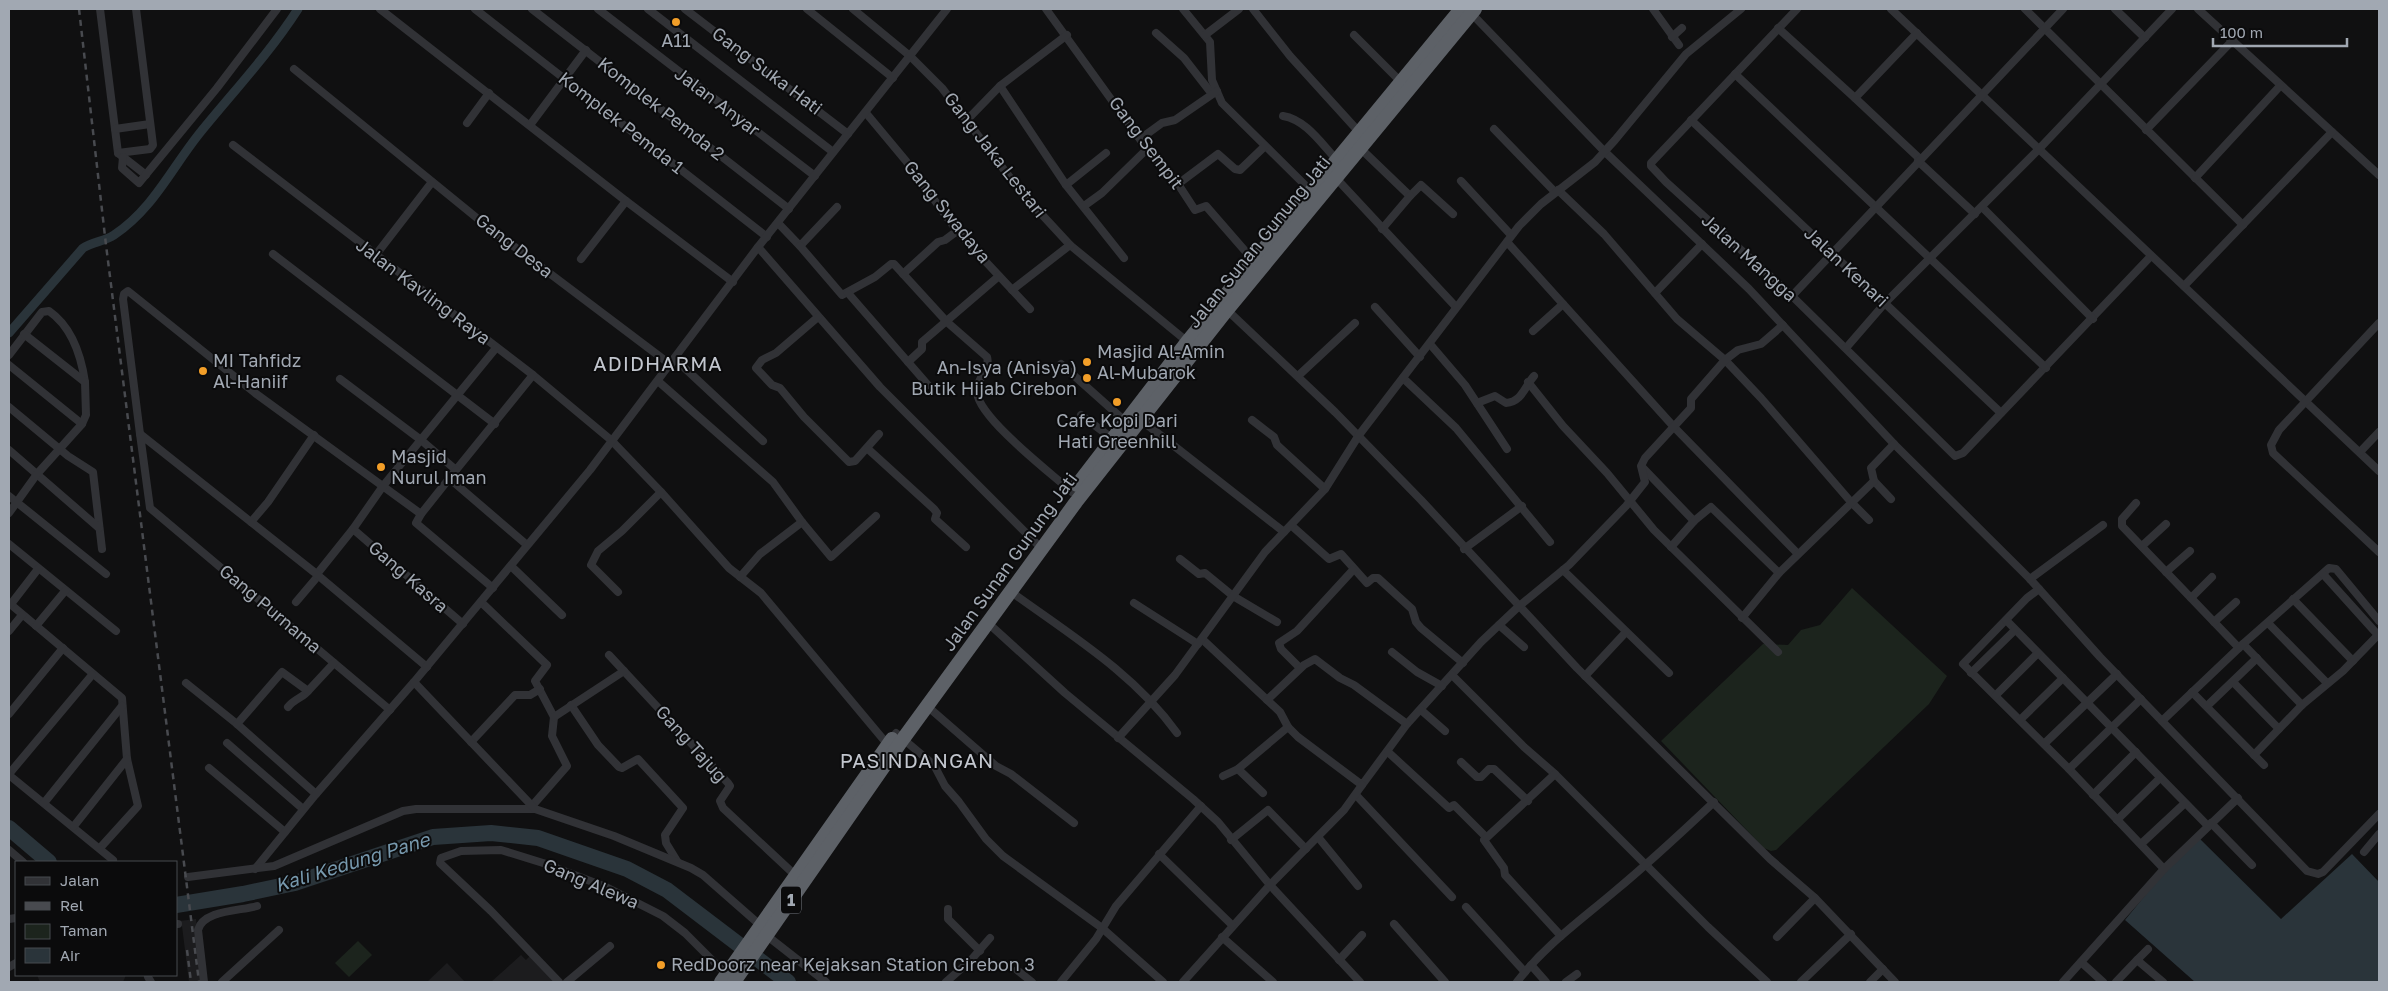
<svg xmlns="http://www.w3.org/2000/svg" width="2388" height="991" viewBox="0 0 2388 991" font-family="'Golos Text',sans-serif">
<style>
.built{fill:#1c1c1e}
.green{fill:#1c241d}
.water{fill:#2a343a}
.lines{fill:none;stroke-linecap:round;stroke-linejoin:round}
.canal{stroke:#2a343a;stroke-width:9}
.river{stroke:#2a343a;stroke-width:16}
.street{stroke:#313236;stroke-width:8}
.highway{stroke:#5d6167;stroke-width:14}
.rail{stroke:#484a4f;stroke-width:2.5;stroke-dasharray:6 5;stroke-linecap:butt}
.poi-dot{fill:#f29e28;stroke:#0b0b0c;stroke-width:2}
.labels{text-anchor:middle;stroke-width:4;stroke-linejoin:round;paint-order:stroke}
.shield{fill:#0b0b0c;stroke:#747980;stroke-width:1}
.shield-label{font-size:16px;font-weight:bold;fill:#a1a8b2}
.poi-label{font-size:18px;fill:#a1a8b2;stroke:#0b0b0c;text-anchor:start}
.street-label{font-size:18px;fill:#a1a8b2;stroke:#0b0b0c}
.water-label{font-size:19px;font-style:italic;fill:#7799ae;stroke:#0b0b0c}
.quarter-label{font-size:20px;letter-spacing:1px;fill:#c2c6ce;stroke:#0b0b0c}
</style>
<rect width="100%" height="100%" fill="#101011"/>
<g class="built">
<path d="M196,919L202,982H189L182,926L179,921Z"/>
<path d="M521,955L526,960L530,956L555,982H491Z"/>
<path d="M447,963L465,982H427Z"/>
<path d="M37,975H126L123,982H40Z"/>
</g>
<g class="green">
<path d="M1852,588L1947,676L1929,704L1776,850L1771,851L1764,848L1661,741L1763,644L1788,645L1801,630L1820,625Z"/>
<path d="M358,941L372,955L349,977L335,963Z"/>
</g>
<path class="water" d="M2199,838L2281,919L2352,854L2379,882V982H2195L2125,920L2161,876Z"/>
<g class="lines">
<path class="canal" d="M9,333L83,248C93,242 105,241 114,235C153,209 171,169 199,134C233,92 269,54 298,9"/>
<g class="river">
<path d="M9,828L49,862"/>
<path d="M176,905L243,894L295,883L433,837L491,833L538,838L627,869L667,890L788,982"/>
</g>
<g class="street">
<path d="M100,9L118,153L146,175"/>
<path d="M380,9L626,201L733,282"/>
<path d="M475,9L767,237"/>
<path d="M532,9L789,209"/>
<path d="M598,9L815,176"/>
<path d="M648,9L833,152"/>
<path d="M685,9L848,134"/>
<path d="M807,9L893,78"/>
<path d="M853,9L910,56L942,88L1021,192L1070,245L1189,343"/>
<path d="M1046,9L1147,149L1178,184L1195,210L1206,206L1253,260"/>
<path d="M1183,9L1210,42L1212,80L1222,103L1310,190"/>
<path d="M1253,9L1290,56L1359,132"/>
<path d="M1653,9L1679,45"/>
<path d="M1797,9L1651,163V166L1666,182L1792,296L1955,456L1963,453L2151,256"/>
<path d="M1891,9L2379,471"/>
<path d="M2025,9L2243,225"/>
<path d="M2115,9L2145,38"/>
<path d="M2198,9L2379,175"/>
<path d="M1470,12L1604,151L1749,289L1894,444L2030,579L2100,657L2307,871L2318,874L2323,872L2379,814"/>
<path d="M1778,28L1855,98"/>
<path d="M1156,33L1184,58L1212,94"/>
<path d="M1917,33L1855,98L1920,159"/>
<path d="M1205,35L1239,9"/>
<path d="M1354,35L1401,82"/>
<path d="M1672,37L1682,28"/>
<path d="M294,69L483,223L671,365"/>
<path d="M1735,74L2046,368"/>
<path d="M1000,86L1066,185L1124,258"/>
<path d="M866,113L906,161L957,231L1030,309"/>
<path d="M1283,116C1307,120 1322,145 1338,161"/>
<path d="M1691,120L2001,413"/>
<path d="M966,121L1000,86L1067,35"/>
<path d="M467,123L489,93"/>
<path d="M530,125L586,50"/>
<path d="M115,129L150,124"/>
<path d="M1494,129L1555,192"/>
<path d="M2146,130L2233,40"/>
<path d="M1140,139L1162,123L1175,120L1217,91"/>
<path d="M233,145L533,375L611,440L661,492L729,568L761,593L888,745"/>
<path d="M1360,148L1410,196L1421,185L1453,214"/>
<path d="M118,153L150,149L153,145L136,9"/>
<path d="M123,157L122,168L139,183L217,88L277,9"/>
<path d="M1918,161L1975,214"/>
<path d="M1335,177L1456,307"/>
<path d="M2195,178L2280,86"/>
<path d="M1461,181L1511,235"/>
<path d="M1178,184L1218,154L1235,169L1240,170L1265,146"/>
<path d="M1066,185L1106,153"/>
<path d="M1558,190L1604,234L1677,319L1725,360L1761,398L1851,502L1869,520"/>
<path d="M1084,206L1102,193L1147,149"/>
<path d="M1982,207L2093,319"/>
<path d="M778,223L800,246L837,207"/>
<path d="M1382,229L1410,196"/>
<path d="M1507,242L1674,427L1798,554"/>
<path d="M800,246L842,295L875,277L891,264H894L947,322L987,357C991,370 975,379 977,393C980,419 1051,473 1072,492"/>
<path d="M758,247L880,387L1042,549"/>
<path d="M273,254L495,424"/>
<path d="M375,256L432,182"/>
<path d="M581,259L626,201"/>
<path d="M903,274L938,242L945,240L957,231"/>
<path d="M2184,286L2332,132"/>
<path d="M1012,290L1070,245"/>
<path d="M848,293L928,385"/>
<path d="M1655,293L1702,244"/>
<path d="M1792,296L2063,9"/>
<path d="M1375,307L1420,357"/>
<path d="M1226,309L1335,412L1421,500L1577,668L1770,859L1815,898L1895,982"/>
<path d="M818,317L776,353L762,360L756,368L772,385L780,388L804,417L849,462L855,461L879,434"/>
<path d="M2379,323L2279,430L2271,445L2273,453L2379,552"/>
<path d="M1533,331L1563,304"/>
<path d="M1430,344L1465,385L1507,449"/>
<path d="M1846,348L1885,303L2039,149L2172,9"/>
<path d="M9,355L42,312L49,311C72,327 81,355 85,382"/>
<path d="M675,359L763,441"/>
<path d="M908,362L922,349V342L999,276"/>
<path d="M1061,364L1126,422"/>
<path d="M9,365L82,424"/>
<path d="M1298,376L1355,323"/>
<path d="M1403,378L1456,428L1550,542"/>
<path d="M340,379L421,440L456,470L533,375"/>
<path d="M659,382L773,482L802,522L831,557L876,516"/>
<path d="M1528,382L1563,426L1607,473L1654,530L1778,652"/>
<path d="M1477,403L1495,396L1506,403C1522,402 1525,386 1534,376"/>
<path d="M9,407L68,456L93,472L102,549"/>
<path d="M1081,415L1113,439"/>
<path d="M1141,420L1284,532"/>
<path d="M1252,420L1274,437L1277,445L1325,489"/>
<path d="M140,434L123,299L124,294L128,291L255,393L421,514"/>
<path d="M868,449L934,509L937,513L935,519L966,547"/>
<path d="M9,450L99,528"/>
<path d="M2360,452L2379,432"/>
<path d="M1643,468L1694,521"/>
<path d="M456,470L421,514L416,523L493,588"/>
<path d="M450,479L527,545"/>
<path d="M1874,481L1891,499"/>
<path d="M9,496L106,574"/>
<path d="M2136,503L2122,519V526L2239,648"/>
<path d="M9,513L37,474L82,424L86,415L85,382L24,334"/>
<path d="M251,522L268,502L314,435"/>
<path d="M1292,526L1329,559L1341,554L1367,583L1373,578H1378L1412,609L1416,622L1421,628L1463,663"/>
<path d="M353,529L463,624"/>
<path d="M9,544L116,631"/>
<path d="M2142,546L2166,524"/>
<path d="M1671,547L1694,521L1711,507L1779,573"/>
<path d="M1464,549L1522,506"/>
<path d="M1180,559L1199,574L1205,573L1233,596L1277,622"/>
<path d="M511,566L562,615"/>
<path d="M1563,570L1669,673"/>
<path d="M2166,572L2190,551"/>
<path d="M317,574L353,529L383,486L496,348"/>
<path d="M740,577L760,554L802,522"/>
<path d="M2030,579L2103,525"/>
<path d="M2039,589L2027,598L1963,664L2069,769L2164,869"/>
<path d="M1010,591C1069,634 1134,673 1177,733"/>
<path d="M618,592L591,565L598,551L622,531L661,492"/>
<path d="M2191,598L2212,577"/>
<path d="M2293,599L2353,661"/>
<path d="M296,602L318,576"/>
<path d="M481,602L547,665L535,681L554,717L552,736L567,766L532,806"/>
<path d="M9,603L122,698L127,759L138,806L100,848"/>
<path d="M1134,603L1198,644"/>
<path d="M11,604L38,569"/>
<path d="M1742,618L1779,573L1874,481L1871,468L1894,444"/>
<path d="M2006,620L2208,826"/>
<path d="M2214,622L2236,602"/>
<path d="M988,623L1065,693L1193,799L1218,822L1270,885L1183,982"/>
<path d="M2268,623L2327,683"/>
<path d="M1499,625L1524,647"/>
<path d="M36,626L65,591"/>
<path d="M9,631L22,615"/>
<path d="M1202,639L1280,712L1288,727L1298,737L1362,785L1407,724L1481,642L1518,607L1569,565L1626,506L1645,482L1641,466L1645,458L1691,408V399L1725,360L1738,350L1761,344L1783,325"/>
<path d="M2243,644L2302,705"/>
<path d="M1392,652L1417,672L1442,686"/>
<path d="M609,655L728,783L730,786L720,801L723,808L795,875"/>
<path d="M1300,668L1281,649L1279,643L1297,631L1353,570"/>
<path d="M1971,673L2015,630"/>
<path d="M1452,675L1524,747L1555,774L1708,927L1767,982"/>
<path d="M1585,676L1626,632"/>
<path d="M2233,682L2279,729"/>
<path d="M186,683L237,724L316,794"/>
<path d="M2192,692L2264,765"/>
<path d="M1996,695L2038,653"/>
<path d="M1267,700L1304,665L1315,659L1340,678L1354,685L1407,724"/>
<path d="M571,705L598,745L619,767L622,768L638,759L683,808L665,835L666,843L677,861"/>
<path d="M927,706L996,766L1011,774L1074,823"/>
<path d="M2207,706L2257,658"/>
<path d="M288,707C294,699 304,697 308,691"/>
<path d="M390,710L150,508L140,434L314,572L427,667"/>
<path d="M1421,710L1445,731"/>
<path d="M9,714L63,648"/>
<path d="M554,717L624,671"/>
<path d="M2020,720L2063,678"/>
<path d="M2162,721L2243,644L2329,568L2336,569L2379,621"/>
<path d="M237,724L282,672L308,691L334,663"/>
<path d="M896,733L934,765L945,786L959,802L986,839L1003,856L1102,928L1163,982"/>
<path d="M1118,738L1175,675L1265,552L1325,489L1359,435L1519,226L1541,204L1595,162L1615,140L1686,54L1741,9"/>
<path d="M471,742L515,695H530L540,689"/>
<path d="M227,743L303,809"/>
<path d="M2044,744L2117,674"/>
<path d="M1388,752L1449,808L1454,805L1486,837"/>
<path d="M2254,755L2302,705L2343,671L2378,635L2323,574"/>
<path d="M1461,762L1477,777H1481L1489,769H1494L1528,801"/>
<path d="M209,768L285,832"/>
<path d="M1238,769L1263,793"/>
<path d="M2069,769L2141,699"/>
<path d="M9,774L92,675"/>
<path d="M1555,774L1484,840L1504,868L1505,875L1561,936"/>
<path d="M9,775L113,860"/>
<path d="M1223,776L1238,769L1288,727"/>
<path d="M1356,795L1452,897"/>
<path d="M2093,795L2136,752"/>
<path d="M44,803L122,706"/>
<path d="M2117,820L2160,778"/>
<path d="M2211,823L2252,865"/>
<path d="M74,826L127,759"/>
<path d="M1318,837L1358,886"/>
<path d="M1231,840L1268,810L1306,849"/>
<path d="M2141,844L2185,803"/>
<path d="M9,850L23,862"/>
<path d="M2364,852L2379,834"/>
<path d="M1159,854L1232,925"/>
<path d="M255,869L316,794L414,682"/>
<path d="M188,877L274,866L403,811L416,809H535"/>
<path d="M1466,907L1525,972"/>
<path d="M948,909V919L980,951"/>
<path d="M9,919L16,918"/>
<path d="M176,924H178"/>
<path d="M1394,924L1445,982"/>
<path d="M760,925L703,875L691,868L614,836L535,809L414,682L590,470L758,247L947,9"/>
<path d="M766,935L826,982"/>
<path d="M1222,937L1273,982"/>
<path d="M1777,937L1815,898"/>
<path d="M2148,949L2137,960L2163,982"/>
<path d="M1339,960L1362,935"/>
<path d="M2081,962L2103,982"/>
<path d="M1531,965L1546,982"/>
<path d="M9,967L16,963"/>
<path d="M1017,970L1032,982"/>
<path d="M148,977L151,982"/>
<path d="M204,982L198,930C203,910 240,911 257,906"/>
<path d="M222,982L279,930"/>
<path d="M559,982L491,911L440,863L441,858L461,851L501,850L543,863L606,887L663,916L685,933L726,974"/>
<path d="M567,982L610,946"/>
<path d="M946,982L971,960L990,938"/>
<path d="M1061,982L1096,939L1116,906L1201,806"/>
<path d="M1360,982L1270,885L1344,810L1362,785"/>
<path d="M1517,982C1543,947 1581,920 1615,891C1649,863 1681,833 1714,802"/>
<path d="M1566,982L1577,974"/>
<path d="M1801,982L1851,934"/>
<path d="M1870,982L1883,969"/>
<path d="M2063,982L2164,869L2238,798"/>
<path d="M2116,982L2137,960"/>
</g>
<g class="highway">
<path d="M1077,485L1187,342L1461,9"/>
<path d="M721,982L892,739"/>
<path d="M734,982L903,739L1076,502L1227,310L1475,9"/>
</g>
<g class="rail">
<path d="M79,9L106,245L199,982"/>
<path d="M187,950L191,982"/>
</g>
</g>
<g class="poi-dot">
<circle cx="676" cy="22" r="5"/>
<circle cx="1087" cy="362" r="5"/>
<circle cx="203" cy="371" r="5"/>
<circle cx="1087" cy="378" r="5"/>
<circle cx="1117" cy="402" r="5"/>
<circle cx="381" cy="467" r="5"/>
<circle cx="661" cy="965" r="5"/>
</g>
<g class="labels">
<rect class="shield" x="781" y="886.5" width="20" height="27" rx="4"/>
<g class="shield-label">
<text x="791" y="906">1</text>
</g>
<g class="poi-label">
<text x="676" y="47" text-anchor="middle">A11</text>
<text x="1097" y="358">Masjid Al-Amin<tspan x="1097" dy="21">Al-Mubarok</tspan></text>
<text x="213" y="367">MI Tahfidz<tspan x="213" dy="21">Al-Haniif</tspan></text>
<text x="1077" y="374" text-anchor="end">An-Isya (Anisya)<tspan x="1077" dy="21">Butik Hijab Cirebon</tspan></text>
<text x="1117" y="427" text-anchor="middle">Cafe Kopi Dari<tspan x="1117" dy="21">Hati Greenhill</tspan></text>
<text x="391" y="463">Masjid<tspan x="391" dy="21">Nurul Iman</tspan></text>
<text x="671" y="971">RedDoorz near Kejaksan Station Cirebon 3</text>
</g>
<g class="street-label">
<text transform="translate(767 71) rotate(37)" y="6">Gang Suka Hati</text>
<text transform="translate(717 102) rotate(37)" y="6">Jalan Anyar</text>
<text transform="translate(661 109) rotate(38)" y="6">Komplek Pemda 2</text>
<text transform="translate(621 123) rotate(38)" y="6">Komplek Pemda 1</text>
<text transform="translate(1146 143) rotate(53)" y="6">Gang Sempit</text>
<text transform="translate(995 155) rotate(52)" y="6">Gang Jaka Lestari</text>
<text transform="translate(947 212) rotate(51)" y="6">Gang Swadaya</text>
<text transform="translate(1259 242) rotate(-51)" y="6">Jalan Sunan Gunung Jati</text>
<text transform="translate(514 246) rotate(38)" y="6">Gang Desa</text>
<text transform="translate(1749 258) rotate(42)" y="6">Jalan Mangga</text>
<text transform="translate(1846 267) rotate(43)" y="6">Jalan Kenari</text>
<text transform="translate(423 292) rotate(37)" y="6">Jalan Kavling Raya</text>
<text transform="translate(1010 562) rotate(-54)" y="6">Jalan Sunan Gunung Jati</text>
<text transform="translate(408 577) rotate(41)" y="6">Gang Kasra</text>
<text transform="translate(270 609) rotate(40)" y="6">Gang Purnama</text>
<text transform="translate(691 744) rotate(48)" y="6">Gang Tajug</text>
<text transform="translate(591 884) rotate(23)" y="6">Gang Alewa</text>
</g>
<g class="water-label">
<text transform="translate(352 862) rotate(-17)" y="7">Kali Kedung Pane</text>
</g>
<g class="quarter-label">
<text x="658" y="371">ADIDHARMA</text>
<text x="917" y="768">PASINDANGAN</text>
</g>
</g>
<rect width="2388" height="991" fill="none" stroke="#a1a8b2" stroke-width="20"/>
<rect x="15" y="861" width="162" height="115" fill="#0b0b0c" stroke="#474a4e"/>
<rect x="25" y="877" width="25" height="8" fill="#313236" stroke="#474a4e"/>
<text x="60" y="886" font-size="15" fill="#a1a8b2">Jalan</text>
<rect x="25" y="902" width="25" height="8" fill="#484a4f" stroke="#474a4e"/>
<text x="60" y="911" font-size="15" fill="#a1a8b2">Rel</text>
<rect x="25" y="924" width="25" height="15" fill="#1c241d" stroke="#474a4e"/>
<text x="60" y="936" font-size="15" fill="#a1a8b2">Taman</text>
<rect x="25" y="948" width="25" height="15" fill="#2a343a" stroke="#474a4e"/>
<text x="60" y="961" font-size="15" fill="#a1a8b2">Air</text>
<path d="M2213 38v8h134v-8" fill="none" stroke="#a1a8b2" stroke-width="2.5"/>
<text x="2220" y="38" font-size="15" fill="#a1a8b2" stroke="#0b0b0c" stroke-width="4" paint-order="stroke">100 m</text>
</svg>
